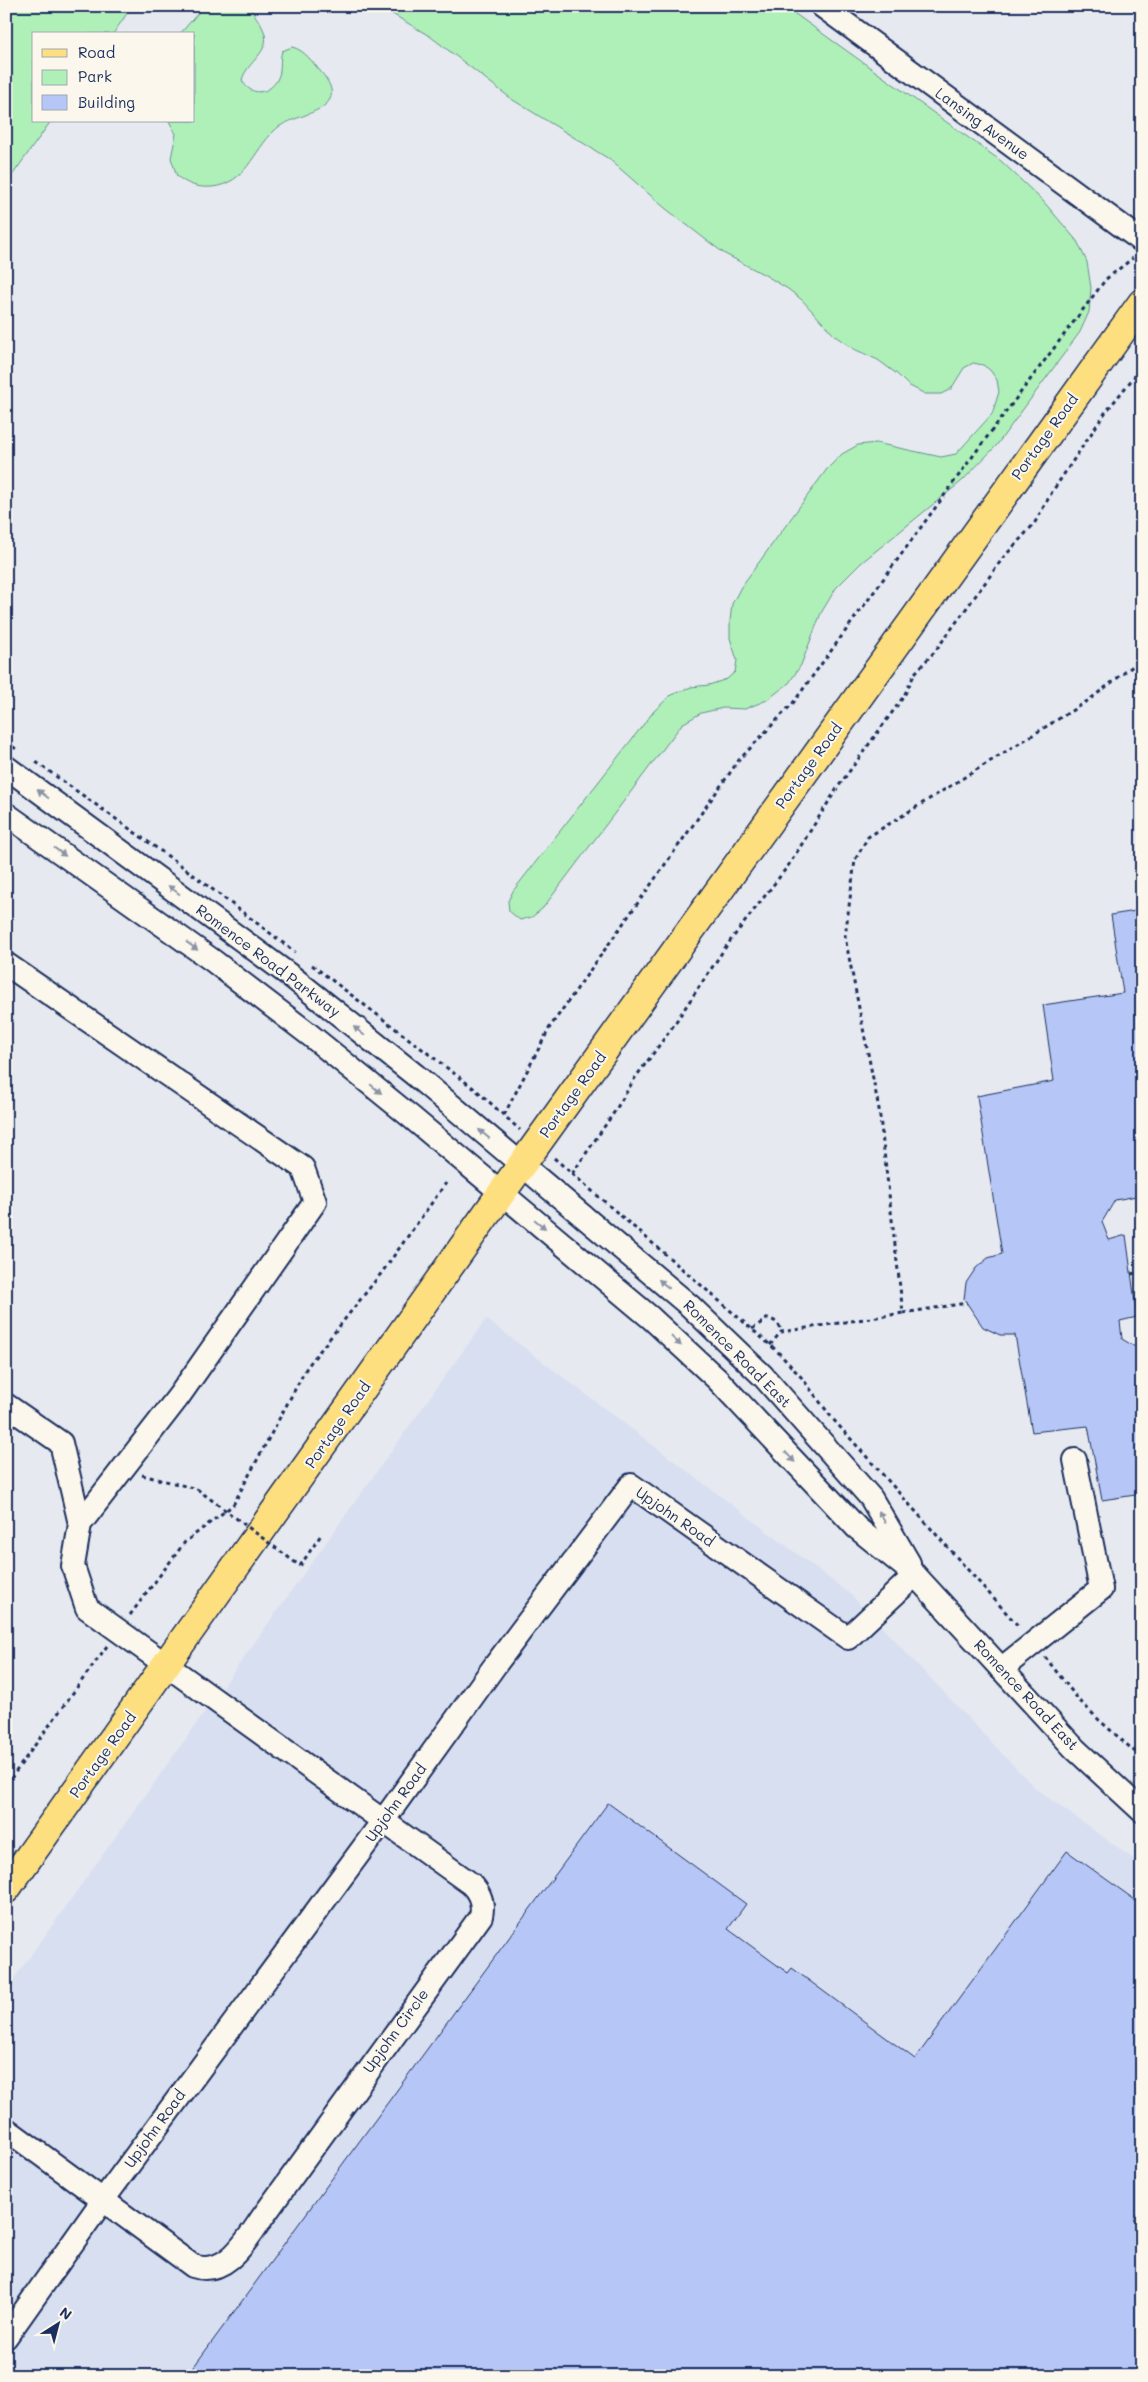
<svg xmlns="http://www.w3.org/2000/svg" width="1148" height="2382" viewBox="0 0 1148 2382" font-family="Mali,sans-serif">
<style>
.built{fill:#d8dff1}
.green{fill:#aef0b8;stroke:#64908b}
.building{fill:#b6c7f7;stroke:#1b2f5e}
.lines{fill:none;stroke-linecap:round;stroke-linejoin:round}
.minor-casing{stroke:#1b2f5e;stroke-width:26}
.major-casing{stroke:#1b2f5e;stroke-width:31}
.path{stroke:#1b2f5e;stroke-width:3;stroke-dasharray:4 4;stroke-linecap:butt}
.minor{stroke:#fbf7ec;stroke-width:22}
.major{stroke:#fedf80;stroke-width:28}
.path-bridge{stroke:#1b2f5e;stroke-width:3;stroke-dasharray:4 4;stroke-linecap:butt}
.oneway{fill:#8b93a5}
.labels{text-anchor:middle;stroke-width:4;stroke-linejoin:round;paint-order:stroke}
.street-label{font-size:15px;fill:#1b2f5e;stroke:#fbf7ec}
</style>
<rect width="100%" height="100%" fill="#e6e9ef"/>
<filter id="ink" filterUnits="userSpaceOnUse"><feTurbulence type="fractalNoise" baseFrequency=".02" numOctaves="2"/><feDisplacementMap in="SourceGraphic" scale="10" xChannelSelector="R" yChannelSelector="G"/><feConvolveMatrix kernelMatrix="1 2 1 2 8 2 1 2 1" color-interpolation-filters="sRGB"/></filter>
<g filter="url(#ink)">
<path class="built" d="M486,1319L850,1594L1036,1789L1142,1865V2376H6V1990Z"/>
<g class="green">
<path d="M6,6H132L113,34H34V121H51L6,184Z"/>
<path d="M204,6H250C253,15 261,22 264,31C272,52 247,61 242,80C250,97 270,95 278,78C282,70 279,60 282,51L292,47C305,50 312,62 321,72C356,113 293,112 275,130C252,152 247,183 212,187C198,188 188,185 177,176L171,158L176,134L169,121H194V34H180Z"/>
<path d="M379,6H784L1001,161L1043,201L1077,241L1087,262L1091,288L1089,312L1080,332L996,446L962,481L861,563L836,588L821,613L801,665L789,683L767,700L745,709L723,708L701,713L682,724L543,908L532,917L520,920L509,911L508,901L513,891L654,711L671,695L691,687L709,685L727,679L735,672L737,660L730,638V621L732,604L741,587L827,469L842,454L858,445L876,443L941,457L956,454L992,414L999,392L997,380L990,370L983,365L973,363L964,368L951,389L941,394H925L908,385L897,374L878,360L854,349L835,336L802,300L788,289L765,275L725,254L705,239L665,208L609,159L513,100L431,37Z"/>
</g>
<g class="building">
<path d="M1142,910V1195L1115,1200L1102,1222L1109,1240L1126,1235L1137,1317L1120,1321L1122,1339L1142,1351V1494L1102,1500L1088,1426L1032,1432L1015,1335H1000L983,1327L964,1299L966,1283L976,1268L988,1258L1002,1254L977,1096L1054,1081L1043,1005L1123,993L1111,915Z"/>
<path d="M608,1803L746,1904L728,1929L788,1973L792,1968L915,2059L1067,1851L1142,1905V2207L1133,2219L1142,2226V2376H201L192,2369Z"/>
</g>
<g class="lines">
<g class="minor-casing">
<g id="minor">
<path d="M822,6L1142,241"/>
<path d="M6,767L292,977L415,1075L690,1306L763,1376L871,1498L909,1563"/>
<path d="M6,814L212,960L310,1035L411,1117L651,1318L718,1380L857,1528L915,1575L1075,1749L1142,1811"/>
<path d="M6,964L303,1168L315,1202L179,1396L80,1524L73,1566L87,1608L471,1884C480,1893 484,1903 481,1916L267,2211C249,2235 229,2278 193,2266L6,2129"/>
<path d="M6,1405L61,1443L80,1524"/>
<path d="M1001,1669L1101,1589L1075,1460"/>
<path d="M6,2337L103,2200L383,1821L496,1664L631,1485L848,1638L915,1575"/>
</g>
</g>
<g class="major-casing">
<path id="major" d="M6,1889L510,1181L1142,303"/>
</g>
<g class="path">
<path d="M6,742L16,749"/>
<path d="M36,762L179,864L295,952"/>
<path d="M312,965L476,1090L520,1130"/>
<path d="M504,1115L550,1027L739,760L793,703L978,449L1106,279L1133,258"/>
<path d="M554,1158L776,1350L802,1378L832,1418L1020,1628"/>
<path d="M572,1174L615,1111L635,1078L669,1032L727,945L788,866L838,787L904,696L915,673L936,650L1003,558L1034,524L1052,492L1105,413L1142,367"/>
<path d="M1131,1274L1142,1272"/>
<path d="M903,1313L967,1303"/>
<path d="M752,1329L768,1318C775,1321 780,1323 781,1332"/>
<path d="M770,1345L781,1332L903,1313L879,1109L845,937L855,860L868,837L1089,700L1142,659"/>
<path d="M142,1475L197,1489"/>
<path d="M300,1566L321,1535"/>
<path d="M130,1615L185,1542L233,1505L307,1367L383,1271L446,1183"/>
<path d="M1045,1657L1078,1699L1099,1720L1142,1758"/>
<path d="M6,1785L107,1646"/>
</g>
<use href="#minor" class="minor"/>
<use href="#major" class="major"/>
<path class="path-bridge" d="M197,1489L300,1566"/>
</g>
<defs><path id="oneway-solid" d="M-6-.8H1V-3.2L6.5 0L1 3.2V.8H-6Z" transform="scale(1.25)"/></defs>
<g class="oneway">
<use href="#oneway-solid" transform="translate(43 794) rotate(-143)"/>
<use href="#oneway-solid" transform="translate(60 852) rotate(36)"/>
<use href="#oneway-solid" transform="translate(174 890) rotate(-143)"/>
<use href="#oneway-solid" transform="translate(192 946) rotate(36)"/>
<use href="#oneway-solid" transform="translate(359 1031) rotate(-141)"/>
<use href="#oneway-solid" transform="translate(376 1089) rotate(39)"/>
<use href="#oneway-solid" transform="translate(484 1134) rotate(-140)"/>
<use href="#oneway-solid" transform="translate(540 1224) rotate(39)"/>
<use href="#oneway-solid" transform="translate(664 1284) rotate(-140)"/>
<use href="#oneway-solid" transform="translate(676 1341) rotate(43)"/>
<use href="#oneway-solid" transform="translate(790 1457) rotate(47)"/>
<use href="#oneway-solid" transform="translate(882 1517) rotate(-120)"/>
</g>
</g>
<g class="labels">
<g class="street-label">
<text transform="translate(982 124) rotate(36)" y="5">Lansing Avenue</text>
<text transform="translate(1045 437) rotate(-54)" y="5">Portage Road</text>
<text transform="translate(809 766) rotate(-54)" y="5">Portage Road</text>
<text transform="translate(268 961) rotate(37)" y="5">Romence Road Parkway</text>
<text transform="translate(573 1095) rotate(-54)" y="5">Portage Road</text>
<text transform="translate(737 1354) rotate(45)" y="5">Romence Road East</text>
<text transform="translate(338 1425) rotate(-55)" y="5">Portage Road</text>
<text transform="translate(675 1517) rotate(35)" y="5">Upjohn Road</text>
<text transform="translate(1026 1695) rotate(47)" y="5">Romence Road East</text>
<text transform="translate(103 1755) rotate(-54)" y="5">Portage Road</text>
<text transform="translate(396 1803) rotate(-54)" y="5">Upjohn Road</text>
<text transform="translate(396 2031) rotate(-54)" y="5">Upjohn Circle</text>
<text transform="translate(155 2129) rotate(-54)" y="5">Upjohn Road</text>
</g>
</g>
<rect width="1148" height="2382" fill="none" stroke="#fbf7ec" stroke-width="25"/>
<rect x="12" y="12" width="1123" height="2357" fill="none" stroke="#1b2f5e" stroke-width="2" filter="url(#ink)"/>
<rect x="32" y="32" width="162" height="90" fill="#fbf7ec" stroke="#a1a7b3"/>
<rect x="42" y="49" width="25" height="8" fill="#fedf80" stroke="#a1a7b3"/>
<text x="78" y="58" font-size="15" fill="#1b2f5e">Road</text>
<rect x="42" y="70" width="25" height="15" fill="#aef0b8" stroke="#a1a7b3"/>
<text x="78" y="82" font-size="15" fill="#1b2f5e">Park</text>
<rect x="42" y="95" width="25" height="15" fill="#b6c7f7" stroke="#a1a7b3"/>
<text x="78" y="108" font-size="15" fill="#1b2f5e">Building</text>
<g transform="translate(58 2324) rotate(36)" stroke="#fbf7ec" stroke-width="4" paint-order="stroke">
<path d="M0-4L9 19L0 12L-9 19Z" fill="#1b2f5e"/>
<text y="-8" font-size="14" font-weight="bold" text-anchor="middle" fill="#1b2f5e">N</text>
</g>
</svg>
